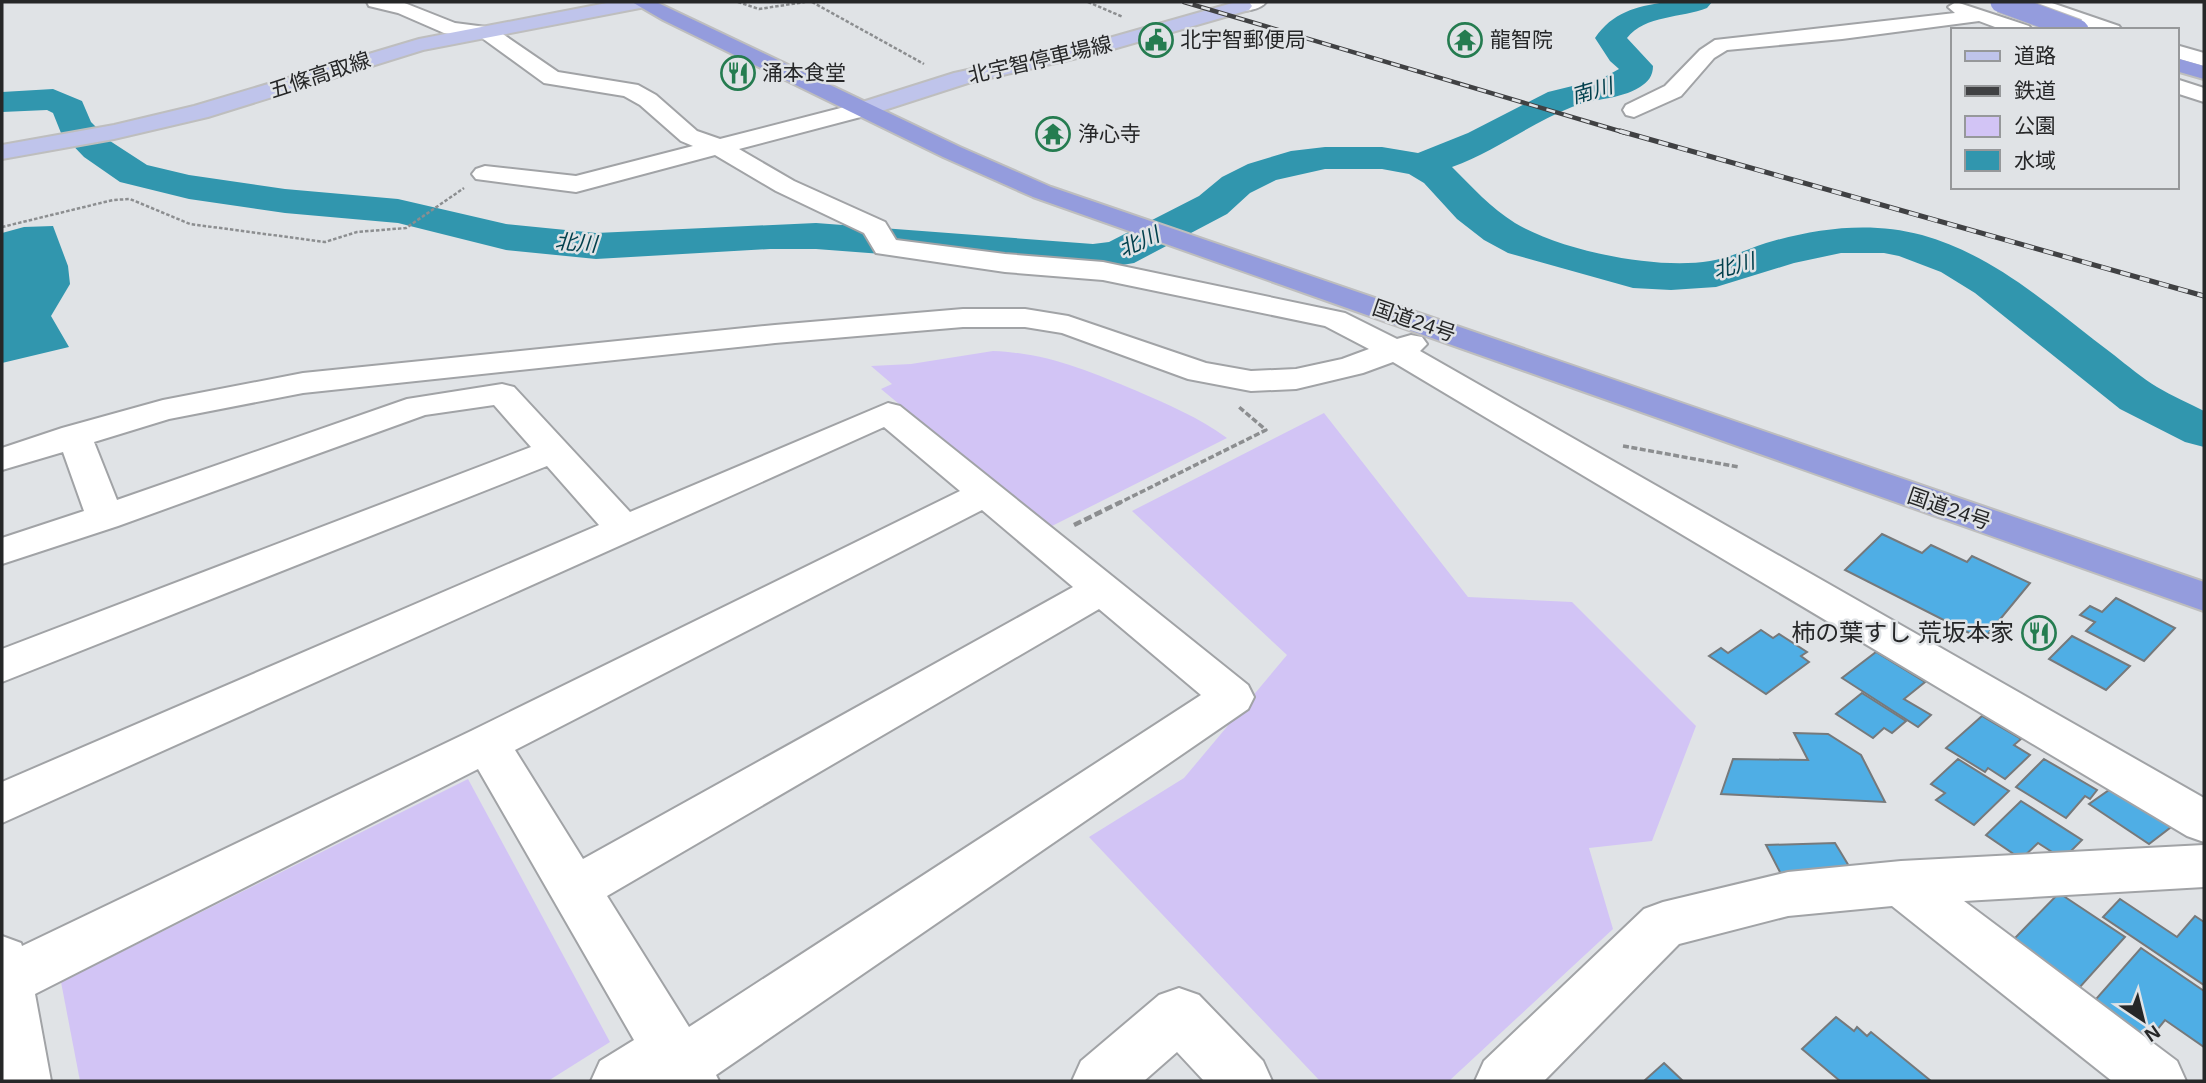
<svg xmlns="http://www.w3.org/2000/svg" width="2206" height="1083" viewBox="0 0 2206 1083" font-family="Arial,'Noto Sans JP',sans-serif">
<style>
.green{fill:#d2c4f5}
.water{fill:#3196ae}
.lines{fill:none;stroke-linecap:round;stroke-linejoin:round}
.river{fill:#3196ae;fill-rule:evenodd}
.building{fill:#4faee5;stroke:#76797b;stroke-width:2}
.minor-casing{stroke:#a1a3a6;stroke-width:4}
.major-casing{stroke:#bebebe;stroke-width:4}
.highway-casing{stroke:#bebebe;stroke-width:4}
.path-far2{stroke:#8c8e90;stroke-width:2.5;stroke-dasharray:3.5 2;stroke-linecap:butt}
.path-far1{stroke:#8c8e90;stroke-width:3.5;stroke-dasharray:6 2.5;stroke-linecap:butt}
.path{stroke:#8c8e90;stroke-width:4.5;stroke-dasharray:8 3.5;stroke-linecap:butt}
.minor{fill:#fff;fill-rule:evenodd}
.major{fill:#bfc4eb;fill-rule:evenodd}
.highway{fill:#949cdd;fill-rule:evenodd}
.rail-far1-casing{stroke:#404143;stroke-width:4.5}
.rail-casing{stroke:#404143;stroke-width:5}
.rail-far1{stroke:#e0e3e6;stroke-width:2.5;stroke-dasharray:9;stroke-linecap:butt}
.rail{stroke:#e0e3e6;stroke-width:3.5;stroke-dasharray:10;stroke-linecap:butt}
.highway-bridge-casing{stroke:#bebebe;stroke-width:23;stroke-linecap:butt}
.highway-bridge{stroke:#949cdd;stroke-width:21}
.labels{text-anchor:middle;stroke-width:5;stroke-linejoin:round;paint-order:stroke}
.far-poi-label{font-size:21px;fill:#262728;stroke:#e0e3e6;text-anchor:start}
.far-street-label{font-size:21px;fill:#262728;stroke:#e0e3e6}
.far-water-label{font-size:21px;font-style:italic;fill:#02404d;stroke:#e0e3e6}
.poi-label{font-size:24px;fill:#262728;stroke:#e0e3e6;text-anchor:end}
</style>
<rect width="100%" height="100%" fill="#e0e3e6"/>
<g class="green">
<path d="M993,351C1047,353 1088,371 1137,391C1169,405 1198,417 1227,438L1048,528L881,389L892,384L871,366L911,364Z"/>
<path d="M1324,413L1468,597L1572,602L1696,726L1652,841L1589,848L1613,929L1449,1081H1320L1089,837L1184,778L1287,655L1132,511Z"/>
<path d="M468,779L610,1042L548,1081H80L61,982Z"/>
</g>
<path class="water" d="M53,226L68,266L70,284L51,316L69,347L2,363V233L24,227Z"/>
<g class="lines">
<path class="river" d="M1665,2H1712L1707,8C1682,18 1645,15 1627,38L1653,66C1653,76 1648,82 1640,87C1619,100 1594,98 1572,107C1531,123 1496,151 1452,167C1472,187 1491,208 1515,223C1562,251 1657,270 1710,261C1729,258 1748,249 1766,243C1817,228 1870,221 1922,235C1997,256 2054,310 2114,355C2128,366 2142,378 2157,387C2172,396 2189,403 2204,411V447L2185,442L2120,409L1975,293L1941,272L1899,256L1884,253H1841L1794,263L1716,287L1671,290L1633,288L1508,253L1484,240L1457,219L1424,183L1409,174L1382,169H1325L1276,180L1250,193L1227,214L1134,263L1093,270L816,249H770L596,259L506,250L398,223L285,213L189,199L120,182L84,157L61,133L53,113L47,110L2,112V92L53,89L82,101L91,122L110,141L147,165L189,175L285,189L398,199L506,224L596,233L816,223L1093,244L1109,242L1199,196L1222,177L1248,164L1291,151L1325,147H1382L1418,153L1468,133L1548,92L1601,79L1619,69L1610,61L1595,38C1613,12 1635,7 1665,2Z"/>
</g>
<g class="building">
<path d="M1882,534L1922,553L1931,545L1967,562L1972,556L2030,583L1983,640L1845,570Z"/>
<path d="M2116,598L2175,628L2144,661L2086,631L2095,622L2080,615L2090,606L2102,612Z"/>
<path d="M1761,630L1773,638L1779,634L1807,652L1801,656L1809,662L1766,694L1709,656L1721,648L1728,653Z"/>
<path d="M2072,636L2130,666L2106,690L2049,659Z"/>
<path d="M1876,652L1925,682L1904,699L1931,715L1918,727L1842,678Z"/>
<path d="M1862,693L1906,721L1892,733L1884,728L1873,738L1836,714Z"/>
<path d="M1982,716L2021,739L2014,745L2030,755L2005,779L1988,768L1985,772L1946,748Z"/>
<path d="M1794,733L1828,734L1861,755L1885,802L1721,794L1733,759L1808,760Z"/>
<path d="M1958,759L2009,791L1974,825L1936,800L1945,793L1931,784Z"/>
<path d="M2044,759L2097,790L2090,799L2085,796L2066,818L2016,787Z"/>
<path d="M2112,788L2175,824L2149,844L2089,804Z"/>
<path d="M2021,801L2082,840L2063,859L2038,843L2021,859L1986,835Z"/>
<path d="M1835,843L1852,871L1781,874L1766,845Z"/>
<path d="M2059,893L2125,937L2080,987L2013,940Z"/>
<path d="M2120,899L2177,937L2195,916L2204,922V985L2103,917Z"/>
<path d="M2141,948L2204,991V1047L2165,1020L2144,1046L2089,1007Z"/>
<path d="M1836,1017L1854,1031L1857,1027L1867,1036L1871,1032L1931,1081H1840L1802,1049Z"/>
<path d="M1664,1063L1683,1081H1644Z"/>
</g>
<g class="lines">
<g class="minor-casing">
<g id="minor">
<path d="M367,2H402L455,23L494,28L558,72L638,85L656,95L697,131L720,139L864,102L872,104L875,109L872,114L739,149L794,181L885,222L896,240L1005,254L1103,262L1345,313L1397,339L1411,335L1422,337L1427,344L1420,351L2204,798V842L2187,836L1393,362L1363,373L1296,389L1251,391L1188,379L1062,333L1025,327H963L775,343L303,393L169,419L94,442L117,500L407,399L502,384L514,387L630,512L888,403L900,406L1248,685L1254,697L1248,709L716,1075L719,1081H591L600,1061L634,1040L478,769L35,994L51,1081H2V936L21,943L22,946L471,731L960,491L884,427L2,823V782L599,525L547,466L2,682V649L531,447L494,405L425,415L118,526L2,564V538L84,511L63,452L2,470V448L62,428L163,400L303,373L775,325L963,309H1025L1068,316L1206,363L1251,371L1296,369L1342,359L1369,349L1325,326L1103,280L1005,272L876,253L864,233L776,191L715,155L576,192L476,179L472,174L476,169L485,166L576,176L693,146L681,141L640,105L624,96L544,83L482,38L444,33L398,13L369,6ZM982,510L1073,587L583,859L515,750ZM1099,609L1201,695L689,1027L607,896Z"/>
<path d="M1235,2H1266C1260,10 1244,12 1235,10L1232,6Z"/>
<path d="M1956,2L2029,26L2032,30H2003L1979,21L1842,39L1727,50L1714,58L1681,96L1634,117L1626,115L1623,110L1626,105L1665,86L1700,50L1715,40L1955,13L1948,7Z"/>
<path d="M2021,2H2049L2119,26L2122,30H2092L2024,6Z"/>
<path d="M2176,45L2204,53V66L2176,58Z"/>
<path d="M2176,79L2204,88V102L2176,93Z"/>
<path d="M2204,845V887L1964,901L2177,1061L2186,1081H2112L1892,906L1788,916L1679,944L1544,1081H1475L1484,1061L1644,909L1663,902L1788,872L1901,861Z"/>
<path d="M1179,988L1199,995L1263,1061L1272,1081H1204L1177,1052L1144,1081H1072L1081,1061L1159,995Z"/>
</g>
</g>
<g class="major-casing">
<g id="major">
<path d="M612,2H650L640,8L423,50L208,117L114,139L2,159V145L114,125L194,106L419,39Z"/>
<path d="M1236,2H1249L1252,6L1249,10L1099,53L968,83L872,114H856L853,109L856,104L954,73L1088,44Z"/>
</g>
</g>
<g class="highway-casing">
<g id="highway">
<path d="M632,2H656L960,147L1051,187L2204,582V611L1033,197L943,157L663,20Z"/>
<path d="M2176,58L2204,66V79L2176,71Z"/>
</g>
</g>
<g class="path-far2">
<path d="M738,2L759,9L805,2"/>
<path d="M812,2L924,64"/>
<path d="M1088,2L1123,17"/>
<path d="M2,227L113,200L130,199L190,224L325,242L357,232L406,228L464,188"/>
</g>
<g class="path-far1">
<path d="M1623,446L1739,467"/>
<path d="M1117,504L1266,430L1239,407"/>
</g>
<path class="path" d="M1074,525L1121,502"/>
<use href="#minor" class="minor"/>
<use href="#major" class="major"/>
<use href="#highway" class="highway"/>
<g class="rail-far1-casing">
<path id="rail-far1" d="M1184,2L1626,133"/>
</g>
<g class="rail-casing">
<path id="rail" d="M1620,131L2204,296"/>
</g>
<use href="#rail-far1" class="rail-far1"/>
<use href="#rail" class="rail"/>
<g class="highway-bridge-casing">
<path id="highway-bridge" d="M2001,2L2078,30"/>
</g>
<use href="#highway-bridge" class="highway-bridge"/>
</g>
<defs>
<g id="civic-ring" transform="scale(1.75)"><circle r="9.5" fill="#e0e3e6" stroke="#257c50" stroke-width="1.5"/><path d="M-.6-6.5H3V-4.5H.6V-3L4-1V1h2V6H-6V1h2V-1L-.6-3ZM-1.2 2.5V6h2.4V2.5Z" fill="#257c50"/></g>
<g id="temple-ring" transform="scale(1.75)"><circle r="9.5" fill="#e0e3e6" stroke="#257c50" stroke-width="1.5"/><path d="M0-6L5-2H3V0L6.5 2.5H4V6H1.5V3h-3V6H-4V2.5H-6.5L-3 0V-2H-5Z" fill="#257c50"/></g>
<g id="restaurant-ring" transform="scale(1.75)"><circle r="9.5" fill="#e0e3e6" stroke="#257c50" stroke-width="1.5"/><path d="M-5-6h1v4h1v-4h1v4h1v-4h1v5L-1.5 .5V6h-2V.5L-5-1ZM5-6V6H3V1.5H1.5Q1.5-4 5-6Z" fill="#257c50"/></g>
</defs>
<g fill-rule="evenodd">
<use href="#civic-ring" x="1156" y="40"/>
<use href="#temple-ring" x="1465" y="40"/>
<use href="#restaurant-ring" x="738" y="73"/>
<use href="#temple-ring" x="1053" y="134"/>
<use href="#restaurant-ring" x="2039" y="633"/>
</g>
<g class="labels">
<g class="far-poi-label">
<text x="1180" y="47">北宇智郵便局</text>
<text x="1490" y="47">龍智院</text>
<text x="762" y="80">涌本食堂</text>
<text x="1078" y="141">浄心寺</text>
</g>
<g class="far-street-label">
<text transform="translate(1040 60) rotate(-13)" y="7">北宇智停車場線</text>
<text transform="translate(320 75) rotate(-18)" y="7">五條高取線</text>
<text transform="translate(1414 321) rotate(19)" y="7">国道24号</text>
<text transform="translate(1949 509) rotate(19)" y="7">国道24号</text>
</g>
<g class="far-water-label">
<text transform="translate(1592 91) rotate(-16)" y="7">南川</text>
<text transform="translate(1139 242) rotate(-24)" y="7">北川</text>
<text transform="translate(576 243) rotate(4)" y="7">北川</text>
<text transform="translate(1734 266) rotate(-15)" y="7">北川</text>
</g>
<g class="poi-label">
<text x="2014" y="641">柿の葉すし 荒坂本家</text>
</g>
</g>
<rect width="2206" height="1083" fill="none" stroke="#262728" stroke-width="7"/>
<rect x="1951" y="28" width="228" height="161" fill="#e0e3e6" stroke="#96989a" stroke-width="2"/>
<rect x="1965" y="51" width="35" height="10" fill="#bfc4eb" stroke="#96989a" stroke-width="2"/>
<text x="2014" y="63" font-size="21" fill="#262728">道路</text>
<rect x="1965" y="86" width="35" height="10" fill="#404143" stroke="#96989a" stroke-width="2"/>
<text x="2014" y="98" font-size="21" fill="#262728">鉄道</text>
<rect x="1965" y="116" width="35" height="21" fill="#d2c4f5" stroke="#96989a" stroke-width="2"/>
<text x="2014" y="133" font-size="21" fill="#262728">公園</text>
<rect x="1965" y="150" width="35" height="21" fill="#3196ae" stroke="#96989a" stroke-width="2"/>
<text x="2014" y="168" font-size="21" fill="#262728">水域</text>
<g transform="translate(2143 1020) rotate(145)" stroke="#e0e3e6" stroke-width="5" paint-order="stroke">
<path d="M0-5L12 26L0 18L-12 26Z" fill="#262728"/>
<text y="-10" font-size="19" font-weight="bold" text-anchor="middle" fill="#262728">N</text>
</g>
</svg>
